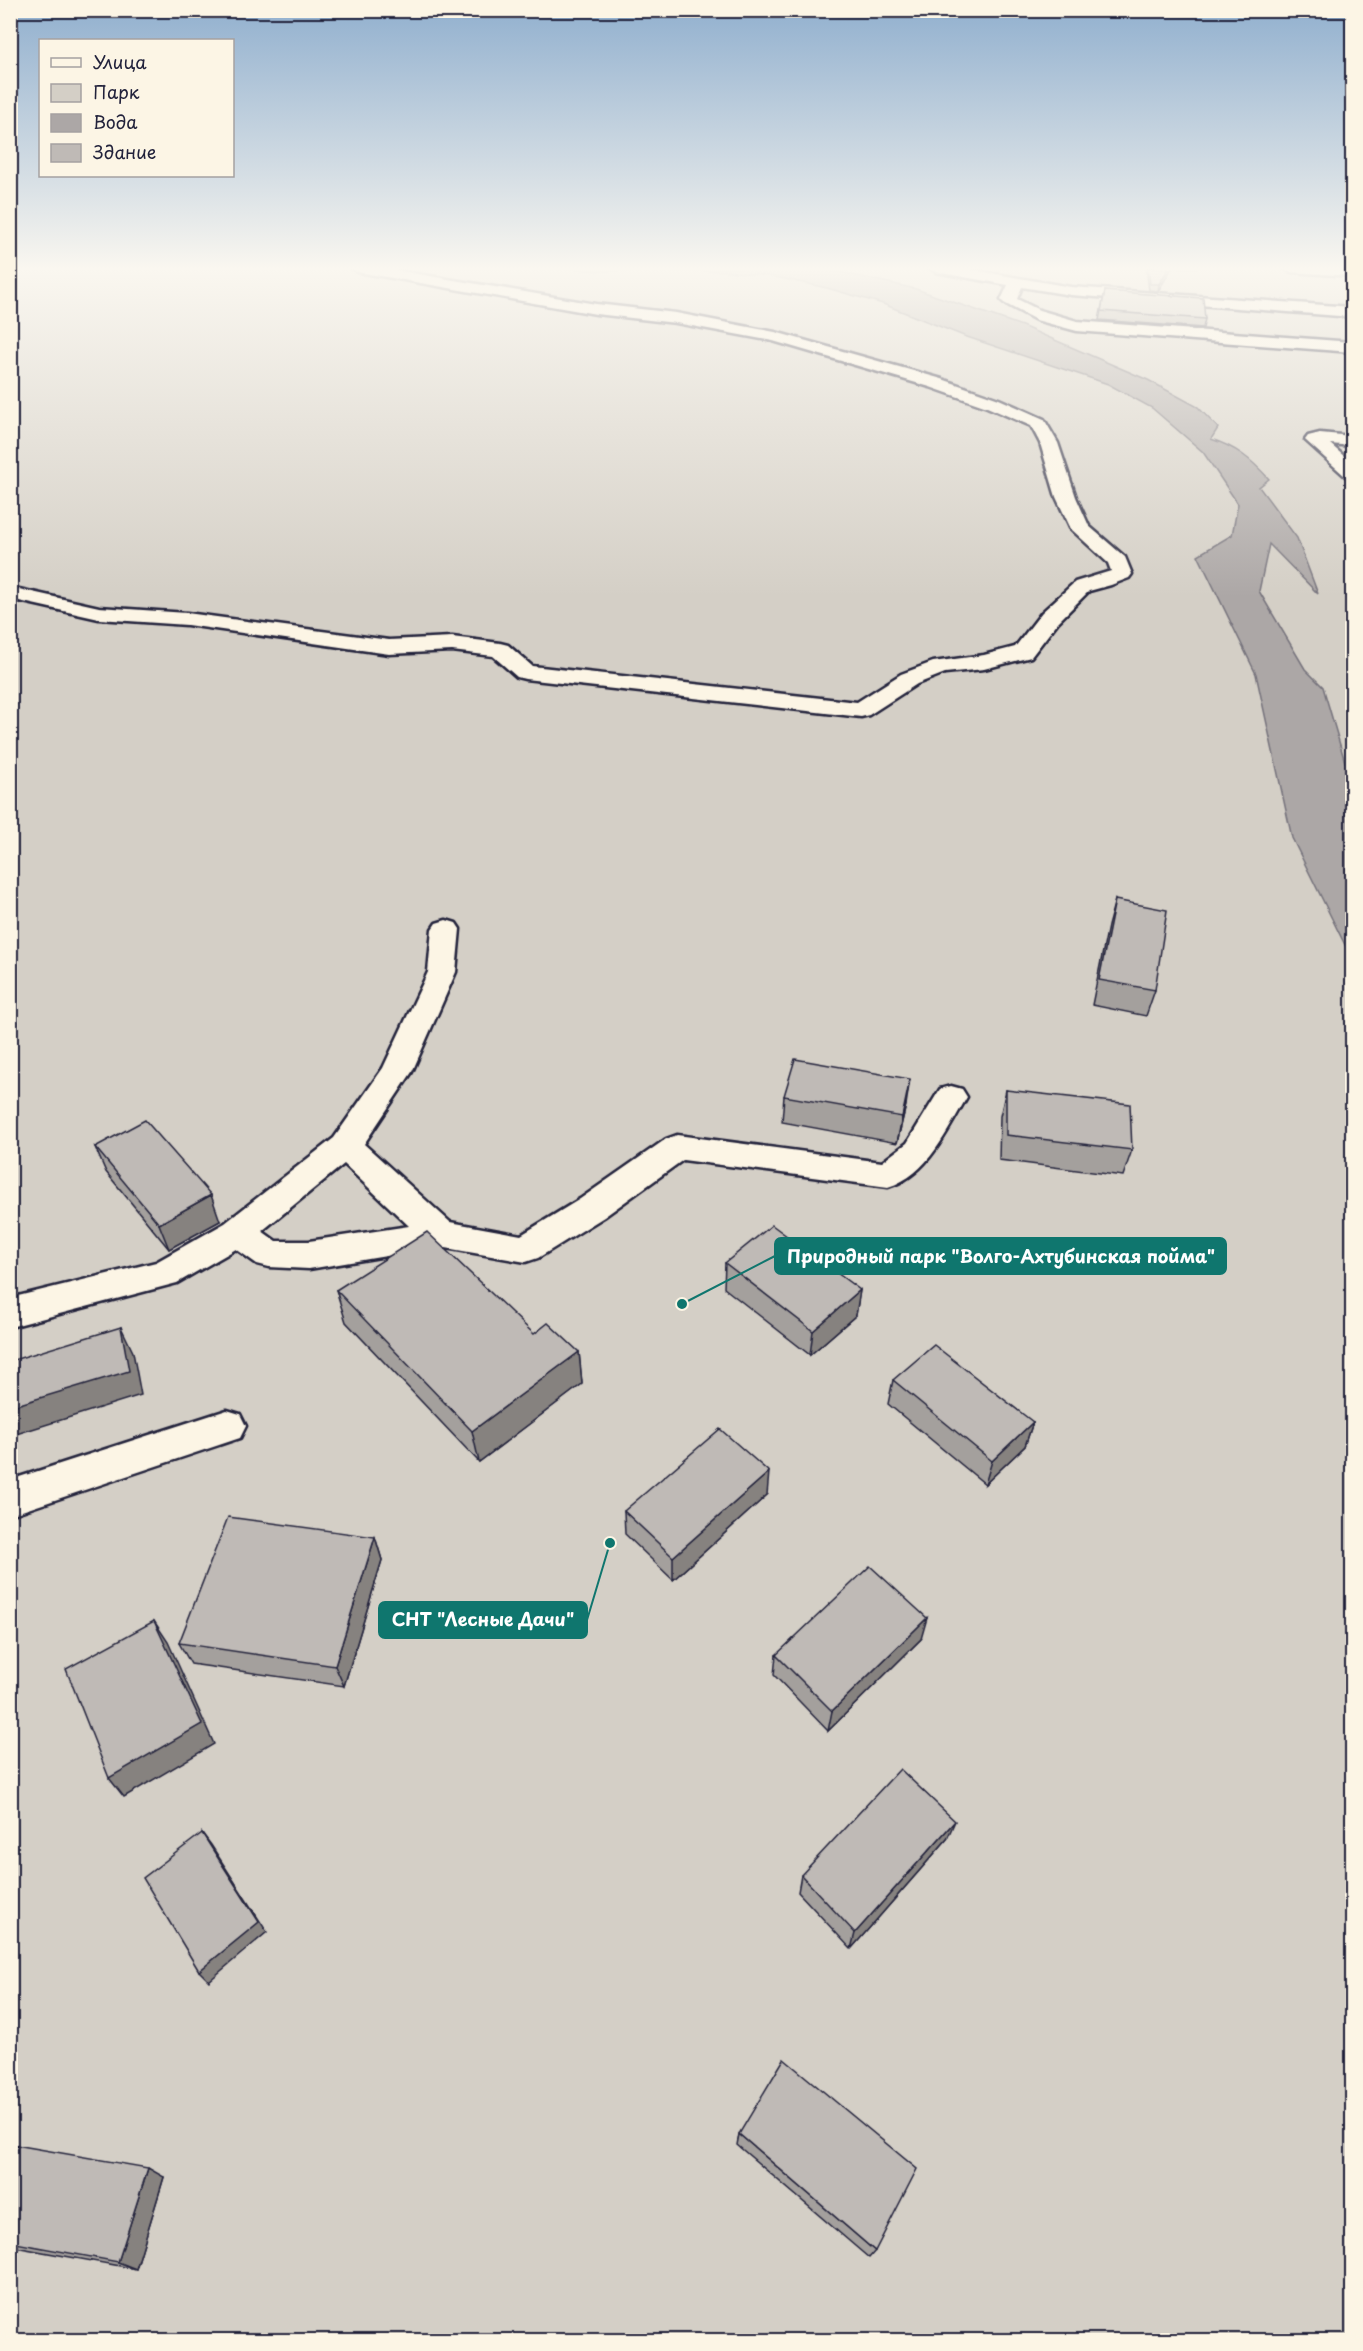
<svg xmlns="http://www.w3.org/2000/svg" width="1363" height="2351" viewBox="0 0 1363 2351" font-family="'Playpen Sans',sans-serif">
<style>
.green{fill:#d4cfc6;stroke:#7b7880;stroke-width:1.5}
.water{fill:#aca7a6;stroke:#75727b;stroke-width:1.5}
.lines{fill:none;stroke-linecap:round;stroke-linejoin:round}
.minor-casing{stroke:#22223b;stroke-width:5}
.minor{fill:#fcf5e5;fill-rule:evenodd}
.wall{fill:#a4a09d;stroke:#22223b;stroke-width:1.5}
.shaded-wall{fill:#86827f;stroke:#22223b;stroke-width:1.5}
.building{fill:#bfbab6;stroke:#22223b;stroke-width:1.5}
.leader{fill:none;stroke:#0f766e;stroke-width:2}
.callout-dot{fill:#0f766e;stroke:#fcf5e5;stroke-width:2}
.callout{fill:#0f766e;stroke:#0f766e;stroke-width:2}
.callout-label{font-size:18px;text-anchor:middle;font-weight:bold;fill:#fff}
</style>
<rect width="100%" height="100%" fill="#f3edde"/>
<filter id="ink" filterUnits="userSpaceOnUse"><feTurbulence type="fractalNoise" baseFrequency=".0167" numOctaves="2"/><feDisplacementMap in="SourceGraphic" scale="12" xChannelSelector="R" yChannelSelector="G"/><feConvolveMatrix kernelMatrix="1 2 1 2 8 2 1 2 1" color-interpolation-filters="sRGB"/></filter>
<g filter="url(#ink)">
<rect class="green" x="11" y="268" width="1341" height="2072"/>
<path class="water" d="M567,268H821L916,289L1022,326L1148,380L1198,407L1218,428L1211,439C1236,447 1251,459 1269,479L1259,487L1297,538L1318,594L1269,544L1259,591L1305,669L1323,687L1345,762L1352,768V959L1292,838L1256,674L1198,555L1232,535L1238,504L1203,452L1152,408L1108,384L964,336L883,304L827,288L775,277L727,271H596Z"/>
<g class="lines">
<g class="minor-casing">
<g id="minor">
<path d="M351,268H383L596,304L676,313L775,332L942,379L999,399L1044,419L1058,443L1076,497L1089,526L1125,557L1132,574L1129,578L1111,585L1089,591L1058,622L1031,657L984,669L945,673L917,684L869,715L861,717L525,679L517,677L493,656L452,651L389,654L187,625L99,619L10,599V587L99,607L187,613L389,640L452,637L500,643L508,645L532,666L857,702L901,674L933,662L984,655L1015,647L1042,612L1075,582L1111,571L1108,563L1071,529L1056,497L1040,443L1031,426L987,407L930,387L773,341L676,323L596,314L358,272Z"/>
<path d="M929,268H962L1071,287L1352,307V317L1071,295L1022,287L1017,299L1039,310L1077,321L1352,342V352L1077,331L1036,320L1004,303L1001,300L1008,285L936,272Z"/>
<path d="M1284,268H1352V276L1291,272Z"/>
<path d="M1320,433L1352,436V446L1330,444L1352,463V477L1345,476L1305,440L1308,436Z"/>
<path d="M446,920L456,923L460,929L456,972L412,1072L364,1144L450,1222L521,1235L580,1199L666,1139L677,1135L882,1162L907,1143L940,1089L951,1086L962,1089L967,1097C947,1131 928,1175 888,1187L683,1160L604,1217L538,1258L526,1262L440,1247L309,1269L269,1267L257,1264L236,1249L177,1283L10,1327V1298L156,1262L225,1223L334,1138L383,1068L428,972L432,929L436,923ZM344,1164L409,1226L309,1241H276L262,1231Z"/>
<path d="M227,1410L240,1414L246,1426L240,1438L10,1515V1480Z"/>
</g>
</g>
<use href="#minor" class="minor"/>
</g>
<g class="wall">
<path d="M1146,268H1172L1158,291L1149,290Z"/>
<path d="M1105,291L1205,319L1203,328L1099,320Z"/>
<path d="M1115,900L1155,990L1146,1016L1092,1005L1108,926Z"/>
<path d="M1006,1090L1132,1150L1123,1176L999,1160L1000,1116Z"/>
<path d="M784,1096L906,1105L897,1143L782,1122Z"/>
<path d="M95,1147L220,1221L169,1249L106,1172Z"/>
<path d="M725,1263L860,1290L856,1315L810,1355L724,1288Z"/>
<path d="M336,1290L534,1334L579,1352L582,1384L479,1462L346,1322Z"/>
<path d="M893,1380L1033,1422L1025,1446L985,1484L888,1404Z"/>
<path d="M767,1495L673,1580L625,1534L624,1511Z"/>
<path d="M375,1537L382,1560L344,1686L191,1664L179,1643Z"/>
<path d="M921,1639L828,1731L774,1675L776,1655Z"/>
<path d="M947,1839L851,1949L798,1892L801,1875Z"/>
<path d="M739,2134L875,2251L869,2258L737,2145Z"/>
<path d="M10,2144L164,2177L136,2269L10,2246Z"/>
</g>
<g class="shaded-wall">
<path d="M1169,268H1172L1158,291L1159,284Z"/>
<path d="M910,1079L906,1105L897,1143L902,1117Z"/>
<path d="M211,1195L220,1221L169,1249L159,1224Z"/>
<path d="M860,1290L856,1315L810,1355L813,1331Z"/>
<path d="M121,1327L133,1352L141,1395L10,1436V1407Z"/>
<path d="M579,1352L582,1384L479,1462L472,1431Z"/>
<path d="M1033,1422L1025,1446L985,1484L992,1461Z"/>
<path d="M769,1472L767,1495L673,1580V1557Z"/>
<path d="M375,1537L382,1560L344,1686L335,1666Z"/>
<path d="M927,1618L921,1639L828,1731L832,1711Z"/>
<path d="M154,1621L168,1642L214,1744L124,1797L109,1778Z"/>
<path d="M955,1821L947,1839L851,1949L855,1933Z"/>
<path d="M202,1833L211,1845L267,1932L209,1981L199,1971Z"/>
<path d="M148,2168L164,2177L136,2269L118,2262Z"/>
</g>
<g class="building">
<path d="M1148,268H1169L1159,284H1150Z"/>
<path d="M1105,291L1203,298L1205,319L1101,311Z"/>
<path d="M1115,900L1167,910L1155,990L1099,980Z"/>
<path d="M795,1059L910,1079L902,1117L784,1096Z"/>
<path d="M1006,1090L1130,1104L1132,1150L1006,1135Z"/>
<path d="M145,1120L211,1195L159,1224L95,1147Z"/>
<path d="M772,1225L860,1290L813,1331L725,1263Z"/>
<path d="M427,1232L534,1334L548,1323L579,1352L472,1431L336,1290Z"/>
<path d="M121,1327L129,1371L10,1407V1361Z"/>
<path d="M934,1345L1033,1422L992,1461L893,1380Z"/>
<path d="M720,1429L769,1472L673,1557L624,1511Z"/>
<path d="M228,1517L375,1537L335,1666L179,1643Z"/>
<path d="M870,1566L927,1618L832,1711L776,1655Z"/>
<path d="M154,1621L202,1724L109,1778L66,1669Z"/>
<path d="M900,1769L955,1821L855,1933L801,1875Z"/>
<path d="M202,1833L259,1922L199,1971L143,1878Z"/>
<path d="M784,2059L917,2169L875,2251L739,2134Z"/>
<path d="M10,2144L148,2168L118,2262L10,2242Z"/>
</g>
</g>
<linearGradient id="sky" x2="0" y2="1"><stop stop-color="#90afce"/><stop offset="0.45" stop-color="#faf7f0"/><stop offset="1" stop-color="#faf7f0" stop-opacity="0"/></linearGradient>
<rect width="1363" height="597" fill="url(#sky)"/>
<path class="leader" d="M682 1304L775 1256M610 1543L587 1620"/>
<g class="callout-dot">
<circle cx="682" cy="1304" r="6"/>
<circle cx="610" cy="1543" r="6"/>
</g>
<g class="callout">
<rect x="775" y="1238" width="451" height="36" rx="6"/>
<rect x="379" y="1602" width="208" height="36" rx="6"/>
</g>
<g class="callout-label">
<text x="1001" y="1263">Природный парк "Волго-Ахтубинская пойма"</text>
<text x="483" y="1626">СНТ "Лесные Дачи"</text>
</g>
<rect width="1363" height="2351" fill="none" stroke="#fcf5e5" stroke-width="36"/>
<rect x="18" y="18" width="1327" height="2315" fill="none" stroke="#22223b" stroke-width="2" filter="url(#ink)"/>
<rect x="39" y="39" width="195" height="138" fill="#fcf5e5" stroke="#a5a1a1" stroke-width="1.5"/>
<rect x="51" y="58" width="30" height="9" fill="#fcf5e5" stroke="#a5a1a1" stroke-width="1.5"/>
<text x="93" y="69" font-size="18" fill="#22223b">Улица</text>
<rect x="51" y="84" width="30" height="18" fill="#d4cfc6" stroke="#a5a1a1" stroke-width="1.5"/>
<text x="93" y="99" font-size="18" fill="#22223b">Парк</text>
<rect x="51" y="114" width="30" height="18" fill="#aca7a6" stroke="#a5a1a1" stroke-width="1.5"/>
<text x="93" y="129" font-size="18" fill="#22223b">Вода</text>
<rect x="51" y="144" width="30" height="18" fill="#bfbab6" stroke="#a5a1a1" stroke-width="1.5"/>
<text x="93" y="159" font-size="18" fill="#22223b">Здание</text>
</svg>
